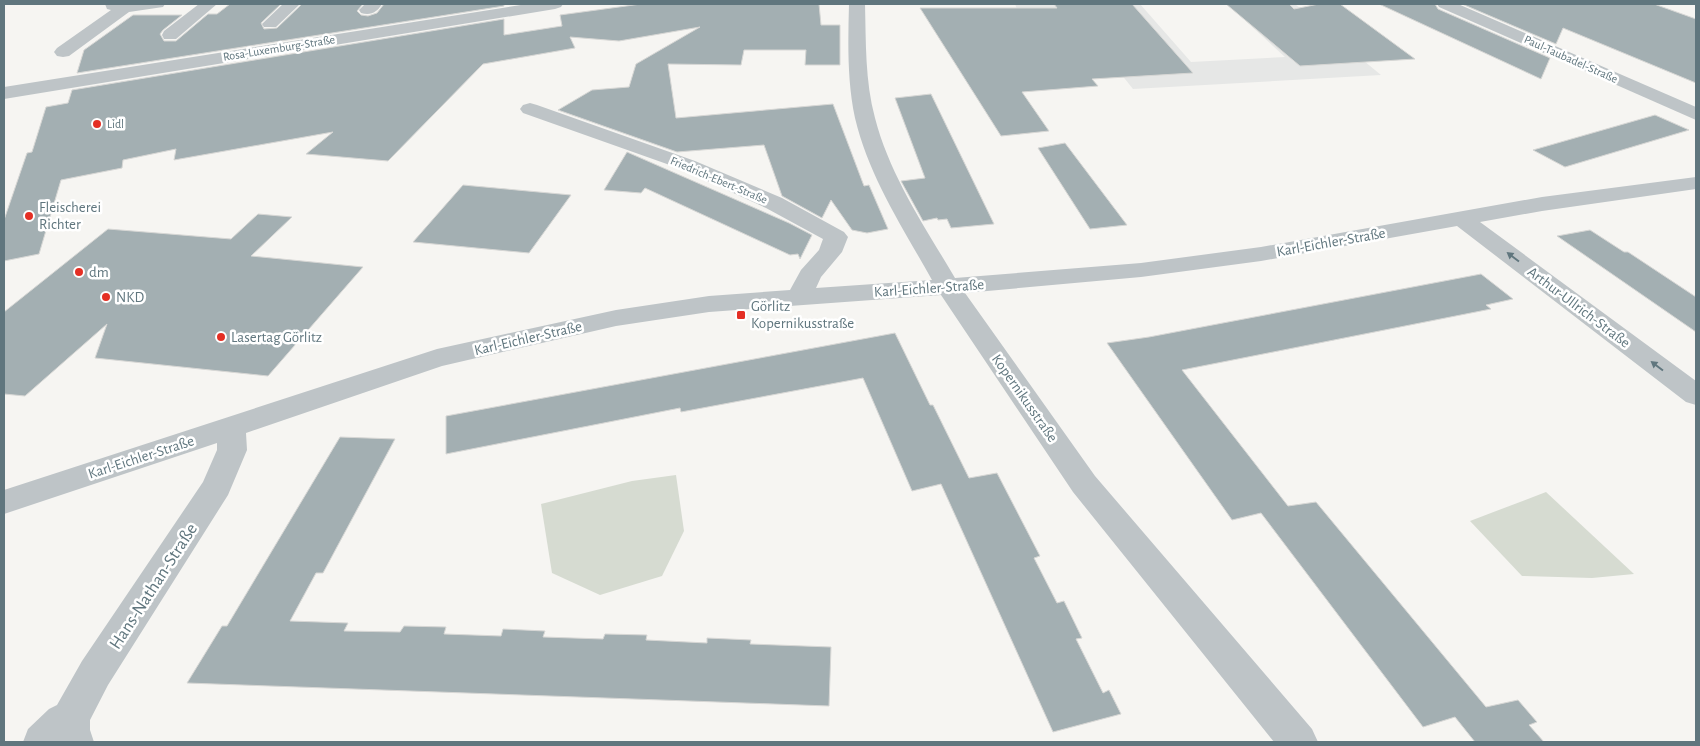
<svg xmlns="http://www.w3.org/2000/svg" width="1700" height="746" viewBox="0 0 1700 746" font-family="'Alegreya Sans',sans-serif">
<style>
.built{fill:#e6e7e6}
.green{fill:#d6dbd1}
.building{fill:#a3afb2;stroke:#d7d7d5}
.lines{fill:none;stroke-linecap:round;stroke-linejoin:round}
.minor{fill:#bec4c7;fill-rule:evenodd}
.oneway{fill:#60767e}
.poi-dot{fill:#e42f24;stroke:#fff;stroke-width:2}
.labels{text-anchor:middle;stroke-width:5;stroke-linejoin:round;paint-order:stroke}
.far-street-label{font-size:12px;fill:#60767e;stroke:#fff}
.far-poi-label{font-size:12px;fill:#60767e;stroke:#fff;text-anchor:start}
.poi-label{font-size:15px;fill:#60767e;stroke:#fff;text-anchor:start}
.street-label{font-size:15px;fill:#60767e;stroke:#fff}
.near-street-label{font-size:18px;fill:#60767e;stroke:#fff}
</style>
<rect width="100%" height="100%" fill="#f6f5f2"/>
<path class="built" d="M1015,4H1140L1191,62L1285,57L1227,4H1295L1381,75L1133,89L1113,64L1040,68Z"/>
<g class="green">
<path d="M676,475L684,531L662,576L600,595L552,573L541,504L632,481Z"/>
<path d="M1546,492L1634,574L1592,578L1522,576L1470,521Z"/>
</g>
<g class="building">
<path d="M230,4H281L261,23L264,29L277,28L302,4H363L357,11L361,15L368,16L377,13L384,4H504V6L77,73L84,50L133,15H182L163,30L160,34L164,41H176L208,14H217Z"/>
<path d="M641,4H819L821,25H840V65H805L806,50H744L741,65L668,64L676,118L833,104L864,186L869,185L888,229L867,233L852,230L831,200L822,218L782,196L764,145L677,152L558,110L592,90L629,87L636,64L700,27L619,41L570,37L575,48L483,64L388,161L306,154L333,132L174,160L176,149L123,160L122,168L61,180L39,254L4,261V220L27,153L32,152L46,107L68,103L72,90L504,19V35L562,26L560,15Z"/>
<path d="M1054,4H1132L1193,73L1092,79L1098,86L1022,92L1049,131L1001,136L920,8H1057Z"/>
<path d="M1226,4H1289L1294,9L1319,4H1340L1415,59L1300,66Z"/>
<path d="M1379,4H1435L1438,9L1550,58L1541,79Z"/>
<path d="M1462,4H1654L1696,19V83L1563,28L1556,44Z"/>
<path d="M931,94L994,224L951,228L947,219L938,220L937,218L923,221L901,181L925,178L895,98Z"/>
<path d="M1655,115L1689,130L1565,167L1533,150Z"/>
<path d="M1065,143L1127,225L1090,229L1038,148Z"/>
<path d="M627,152L789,223L812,235L800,259L798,254L790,255L645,188L641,193L604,190Z"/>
<path d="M463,185L571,195L529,253L413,242Z"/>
<path d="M258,214L292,217L251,256L363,267L268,376L95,358L107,324L25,396L4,394V312L108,229L231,239Z"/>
<path d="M1590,230L1624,252H1628L1696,297V332L1557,236Z"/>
<path d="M1481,274L1513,299L1486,305L1491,309L1182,370L1288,506L1316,502L1486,707L1518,700L1537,722L1529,725L1544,742H1475L1455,717L1423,727L1261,513L1232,520L1107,343L1149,337Z"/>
<path d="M895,333L930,405H933L969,478L997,473L1040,556L1034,558L1057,603L1064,601L1082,638L1076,639L1103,693L1109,690L1121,714L1053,732L941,484L912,491L863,378L681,412L680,408L446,454V416Z"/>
<path d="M340,437L395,439L323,573H316L290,621L348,623L344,631L400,632L404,626L446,627L444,634L501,636L503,629L545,631L543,637L603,639L605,634L647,635L646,640L707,643V638L751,640L750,644L831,647L829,706L187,683L222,626H227Z"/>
</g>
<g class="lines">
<g class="minor">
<path d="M105,4H165L163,7L129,12L69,56L63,57L57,56L54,52L57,48L111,10L107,9Z"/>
<path d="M199,4H217L176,39H164L162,35L164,31Z"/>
<path d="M283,4H300L276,27H264L262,24Z"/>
<path d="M365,4H382C377,12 371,16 361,13L359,10Z"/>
<path d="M527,4H563L561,7L555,9L4,99V87Z"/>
<path d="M849,4H865C866,42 865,81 875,118C890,176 925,227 955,278L1141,263L1261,247L1542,197L1696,177V189L1542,211L1480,222L1696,381V405L1686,402L1457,226L1261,261L1141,277L965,293L1095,476L1312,729L1318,742H1274L1073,492L941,295L709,312L616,326L442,366L246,433L247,450L228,495L108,685L90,720V730L94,742H23L28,729L49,709L57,705L82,661L203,482L217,450V443L4,514V490L437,349L616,310L709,296L790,290L801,270L819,250L823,239L766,208L681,169L523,113L520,109L523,105L530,103L537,105L695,161L782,198L844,232L848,237L842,252L821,277L816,288L932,280C903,228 869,177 855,118C847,81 848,41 849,4Z"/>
<path d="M1437,4H1458L1696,107V120L1439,7Z"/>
</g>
</g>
<defs><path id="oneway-solid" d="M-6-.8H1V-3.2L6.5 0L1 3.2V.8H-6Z" transform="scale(1.25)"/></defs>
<g class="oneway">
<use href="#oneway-solid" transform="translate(1513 257) rotate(-143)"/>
<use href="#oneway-solid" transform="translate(1657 366) rotate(-143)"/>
</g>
<g class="poi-dot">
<circle cx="97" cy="124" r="5"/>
<circle cx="29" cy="216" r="5"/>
<circle cx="79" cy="272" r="5"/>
<circle cx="106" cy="297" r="5"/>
<rect x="736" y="310" width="10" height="10" rx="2.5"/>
<circle cx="221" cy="337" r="5"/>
</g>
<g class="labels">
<g class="far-street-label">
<text transform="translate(279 48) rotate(-9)" y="4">Rosa-Luxemburg-Straße</text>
<text transform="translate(1571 59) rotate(24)" y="4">Paul-Taubadel-Straße</text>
<text transform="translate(719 180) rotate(23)" y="4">Friedrich-Ebert-Straße</text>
</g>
<g class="far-poi-label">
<text x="107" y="128">Lidl</text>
</g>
<g class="poi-label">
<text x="39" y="212">Fleischerei<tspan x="39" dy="17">Richter</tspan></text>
<text x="89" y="277">dm</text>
<text x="116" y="302">NKD</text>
<text x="751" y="311">Görlitz<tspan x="751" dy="17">Kopernikusstraße</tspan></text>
<text x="231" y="342">Lasertag Görlitz</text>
</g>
<g class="street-label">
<text transform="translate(1331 242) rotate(-10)" y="5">Karl-Eichler-Straße</text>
<text transform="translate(929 288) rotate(-4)" y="5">Karl-Eichler-Straße</text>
<text transform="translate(1579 307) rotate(37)" y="5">Arthur-Ullrich-Straße</text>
<text transform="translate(528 338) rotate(-13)" y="5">Karl-Eichler-Straße</text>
<text transform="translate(1025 398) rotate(55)" y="5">Kopernikusstraße</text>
<text transform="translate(141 457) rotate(-18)" y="5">Karl-Eichler-Straße</text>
</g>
<g class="near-street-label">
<text transform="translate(153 586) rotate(-57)" y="6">Hans-Nathan-Straße</text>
</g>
</g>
<rect width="1700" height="746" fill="none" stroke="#60767e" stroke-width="10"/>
</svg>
